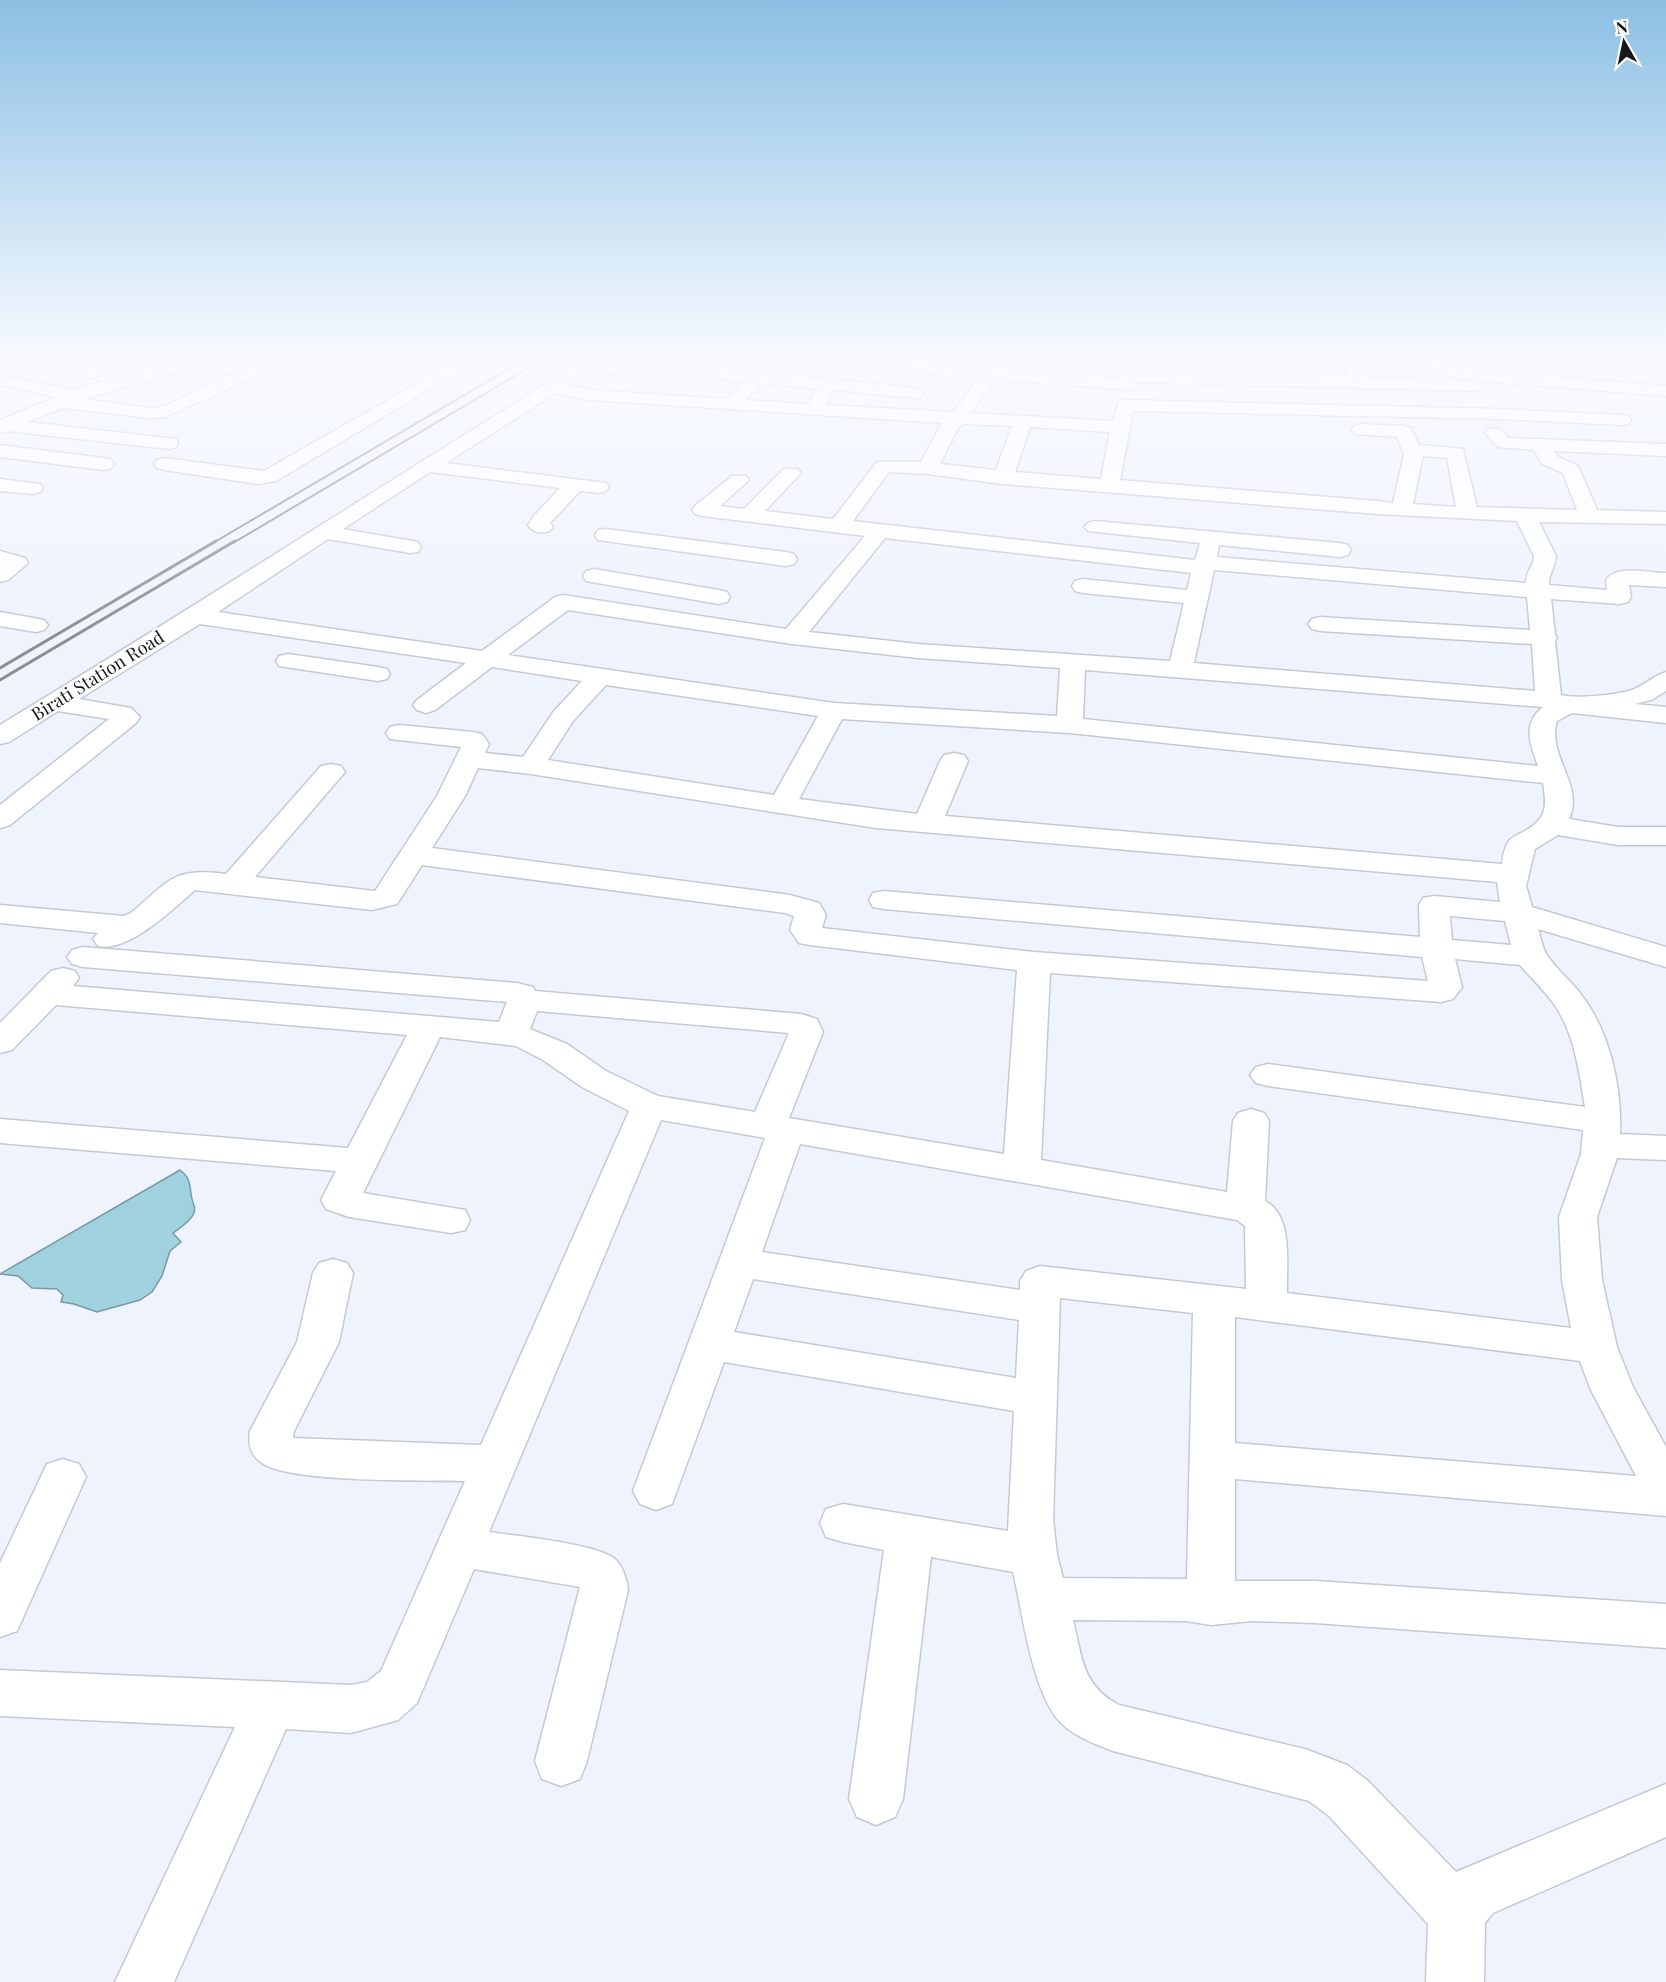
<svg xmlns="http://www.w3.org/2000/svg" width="1666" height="1982" viewBox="0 0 1666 1982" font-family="'Playfair Display',serif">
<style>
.water{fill:#a0d1de;stroke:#779aa4;stroke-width:1.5}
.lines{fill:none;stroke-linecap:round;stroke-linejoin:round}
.minor-casing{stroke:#c5c9d4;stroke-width:3}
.minor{fill:#fff;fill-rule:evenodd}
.rail-far1{stroke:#8c8e96;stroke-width:2}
.rail{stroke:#8c8e96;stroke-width:3}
.labels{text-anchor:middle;stroke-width:4.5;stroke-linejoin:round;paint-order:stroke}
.far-street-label{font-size:18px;fill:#17181c;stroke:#fff}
</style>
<rect width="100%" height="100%" fill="#eff3fe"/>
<path class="water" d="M180,1170C192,1179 189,1186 192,1199C193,1205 196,1206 194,1213C191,1221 180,1228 173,1233L181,1242L170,1251L162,1276L152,1292L140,1300L97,1312L74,1304L61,1302L63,1295L57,1289L32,1288L18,1276L0,1274Z"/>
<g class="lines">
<g class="minor-casing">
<g id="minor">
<path d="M21,357H41L125,376L188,357H218L216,360L255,366L258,370L251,379L165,417L150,418L63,408L27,422L176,439L178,443L176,447L169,449L7,431L0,433V420L57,397L0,385V375L75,390L104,381L22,363L20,359ZM195,367L235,373L162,407L150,408L84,399Z"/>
<path d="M437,357H476L478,360L276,481L258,484L164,470L157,468L154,464L157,460L164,458L264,471L453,363L439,361Z"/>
<path d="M590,357H609L604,362L649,369L655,370L658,374L655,378L649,379L591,371L568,385L590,390L726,399L744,382L716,378L713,374L716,370L722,369L823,379L833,366L790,362L784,361L782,357H856L1122,379L1120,377L1123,373L1129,372L1347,377L1345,357H1361L1364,378L1473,381L1479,382L1482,386L1479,390L1473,391L1135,382L1137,385L1134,389L1128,390L994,379L971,413L1113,421L1119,401L1125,400L1499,409L1622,415L1628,416L1631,420L1628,424L1622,425L1499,419L1133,411L1120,480L1377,501L1393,503L1404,454L1397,437L1354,434L1352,430L1354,426L1361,424L1404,426L1411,428L1419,445L1463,449L1477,507L1577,510L1563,473L1542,464L1534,450L1498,447L1485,433L1487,429H1501L1509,438L1666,444V456L1554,451L1557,456L1578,466L1597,510L1666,512V524L1539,522L1556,556C1556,567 1548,574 1549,585L1607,590L1606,580C1616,564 1649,573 1666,573V587L1629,585L1631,597L1628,602L1620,604L1551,599L1555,634L1557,638L1555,641L1561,695C1577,699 1616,695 1632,690C1645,685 1653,676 1666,672V691L1651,700L1635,704L1666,707V723L1572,713L1557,721C1546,754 1585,786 1569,819L1618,827H1666V845H1618L1558,835L1535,849L1526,886L1532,907L1666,947V967L1538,929C1541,937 1542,948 1547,955C1556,969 1570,980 1580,993C1610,1031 1622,1087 1620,1134L1666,1136V1160L1617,1158L1597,1217L1602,1280L1617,1347L1633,1387L1666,1447V1516L1235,1479V1581H1315L1666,1604V1648L1315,1623L1252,1621L1211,1625L1186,1621L1073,1620C1082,1657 1082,1686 1119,1705L1305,1749L1347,1765L1367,1780L1456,1872L1666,1784V1837L1493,1913L1485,1923L1484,1982H1426L1428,1924L1329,1816L1309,1801L1113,1751C1096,1744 1077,1738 1063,1725C1032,1696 1023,1614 1013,1572L931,1557L903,1799L895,1817L876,1825L857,1817L849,1799L884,1550L843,1542L826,1537L820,1523L826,1509L843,1504L1008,1531L1014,1411L724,1362L672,1504L656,1510L640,1504L633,1491L765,1138L661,1120L489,1532C515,1536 600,1544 616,1560C623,1567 627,1580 628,1590L587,1761L580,1779L561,1786L542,1779L535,1761L580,1587L474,1569L417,1703L398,1720L351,1733L286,1729L174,1982H115L235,1727L0,1716V1670L351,1685L367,1682L381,1671L465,1481C425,1480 289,1483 262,1463C250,1455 248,1444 250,1431L297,1342L313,1273L319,1263L333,1259L347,1263L353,1273L339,1342L294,1431L293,1438L481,1445L629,1111L582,1087L543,1060L516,1046L440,1037L363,1193L465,1210L470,1220L465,1230L451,1233L349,1217L326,1209L321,1200L336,1171L0,1143V1119L348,1148L407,1035L56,1005L12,1050L0,1053V1023L51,971L63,968L75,971L79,978L73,986L499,1022L507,1002L83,967L72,964L67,957L72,950L83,947L517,983L533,987L535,991L801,1014L817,1019L823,1032L789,1118L1004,1154L1017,970L810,945L799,943L790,930L794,916L785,913L422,865L397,904L372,910L195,890C173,909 128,953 98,946L93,939L98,933L0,923V905L124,916L131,913C169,881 172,867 226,874L321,766L331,764L341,766L345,772L255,877L375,891L437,796L461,747L390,739L386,733L390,727L399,725L473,732L482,734L489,744L485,753L523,757L554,711L582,681L492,667L435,710L426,713L417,710L413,705L417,700L466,663L200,624L79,699L131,708L140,717L136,723L10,825L0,828V805L109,719L58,711L9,742L0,744V725C198,605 393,478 590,357ZM849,367L978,378L954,412L826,405L833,390L915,398L921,397L924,393L921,389L915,388L839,380ZM763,383L817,389L808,404L745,400ZM556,393L590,400L942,423L921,462H877L833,519L765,511L801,473L798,469H784L744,509L720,506L749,480L746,476H732L695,506L692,510L695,514L702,516L865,536L786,629L563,595L555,597L482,651L218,612L328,539L410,553L418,552L421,547L418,542L343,529L430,472L560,488L533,517L528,525C534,533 540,534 549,531L553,527L550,523L580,491L599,493L606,491L609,487L606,483L446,463ZM963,424L1012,426L996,470L940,464L958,428ZM1030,427L1110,432L1101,479L1015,472ZM1423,456L1447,458L1456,507L1413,504ZM889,472L928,474L1003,484L1377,514L1517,521L1534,556C1534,566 1525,573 1526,583L1217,557L1219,545L1340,557L1348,555L1351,550L1348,545L1340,543L1095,521L1088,523L1084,527L1088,531L1200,543L1195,560L853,521ZM885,538L1191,573L1187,590L1083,579L1075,581L1072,586L1075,591L1083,593L1184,603L1170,661L918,644L809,632ZM1214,570L1527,597L1530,630L1320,617L1312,619L1308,624L1312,629L1320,631L1532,644L1535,691L1194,663ZM568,610L792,644L918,658L1060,668L1057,716L834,703L508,655ZM1085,670L1543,707C1522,723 1530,744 1538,766L1083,719ZM606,685L818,716L774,795L548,760L573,721ZM842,719L1070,733L1543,783C1547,807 1547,818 1525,831C1519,834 1513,836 1509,841C1504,847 1503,857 1502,864L945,816L968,761L964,755L954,753L944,755L940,761L917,814L799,799ZM478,768L531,774L876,828L1497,882L1500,902L1434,896L1423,898L1419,905L1420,937L884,891L873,893L869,900L873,907L884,909L1422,957L1428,981L1034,952L822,928L826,915L819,903L790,895L432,848L465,796ZM1450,916L1505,921L1511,945L1452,940ZM1455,959L1520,965C1531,978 1544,990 1554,1004C1575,1034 1579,1072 1585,1107L1268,1064L1256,1067L1250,1075L1256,1083L1268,1086L1583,1130L1581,1154L1559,1217L1562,1280L1571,1328L1287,1293C1286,1265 1294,1216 1265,1201L1269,1121L1264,1113L1251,1109L1238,1113L1233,1121L1227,1192L1041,1160L1050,973L1441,1002L1453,999L1462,987ZM537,1011L789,1033L755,1112L658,1096L606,1071L567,1044L530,1029ZM800,1144L1237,1220L1245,1226L1246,1289L1040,1266L1026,1271L1020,1281V1290L762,1252ZM753,1279L1019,1320L1016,1378L734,1332ZM1060,1298L1193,1313L1187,1579L1063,1578L1057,1555L1053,1519ZM1235,1317L1580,1361L1590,1388L1636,1476L1235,1443Z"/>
<path d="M1424,357H1444L1466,369L1481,371L1666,386V396L1481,381L1455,377L1426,361Z"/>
<path d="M0,445L104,458L111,460L114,464L111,468L104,470L0,457Z"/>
<path d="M0,479L40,484L43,488L40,492L33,494L0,491Z"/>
<path d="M606,529L786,552L794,554L797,559L794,564L786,566L598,540L595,535L598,530Z"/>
<path d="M0,551L25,558L28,563L8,580L0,582Z"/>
<path d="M594,569L719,590L727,592L730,597L727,602L719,604L586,581L583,576L586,571Z"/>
<path d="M0,612L44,620L48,625L44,630L36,632L0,626Z"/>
<path d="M288,654L378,667L387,669L390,674L387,679L378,681L279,666L276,661L279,656Z"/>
<path d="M63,1459L79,1464L86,1477L17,1631L0,1637V1563L47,1464Z"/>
</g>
</g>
<use href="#minor" class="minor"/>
<g class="rail-far1">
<path d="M213,543L512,367"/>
<path d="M233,543L547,357"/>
</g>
<g class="rail">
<path d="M0,668L216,541"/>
<path d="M0,680L235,541"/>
</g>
</g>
<linearGradient id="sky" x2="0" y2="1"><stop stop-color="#8bc0e4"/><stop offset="0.56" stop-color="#f8faff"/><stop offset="1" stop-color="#f8faff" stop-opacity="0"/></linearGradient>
<rect width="1666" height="634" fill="url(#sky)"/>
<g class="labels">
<g class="far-street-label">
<text transform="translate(98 676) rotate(-32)" y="6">Birati Station Road</text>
</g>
</g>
<g transform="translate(1624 42) rotate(351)" stroke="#ffffff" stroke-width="4.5" paint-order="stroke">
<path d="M0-4.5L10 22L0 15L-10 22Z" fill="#17181c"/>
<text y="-9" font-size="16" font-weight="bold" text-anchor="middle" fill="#17181c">N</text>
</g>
</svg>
